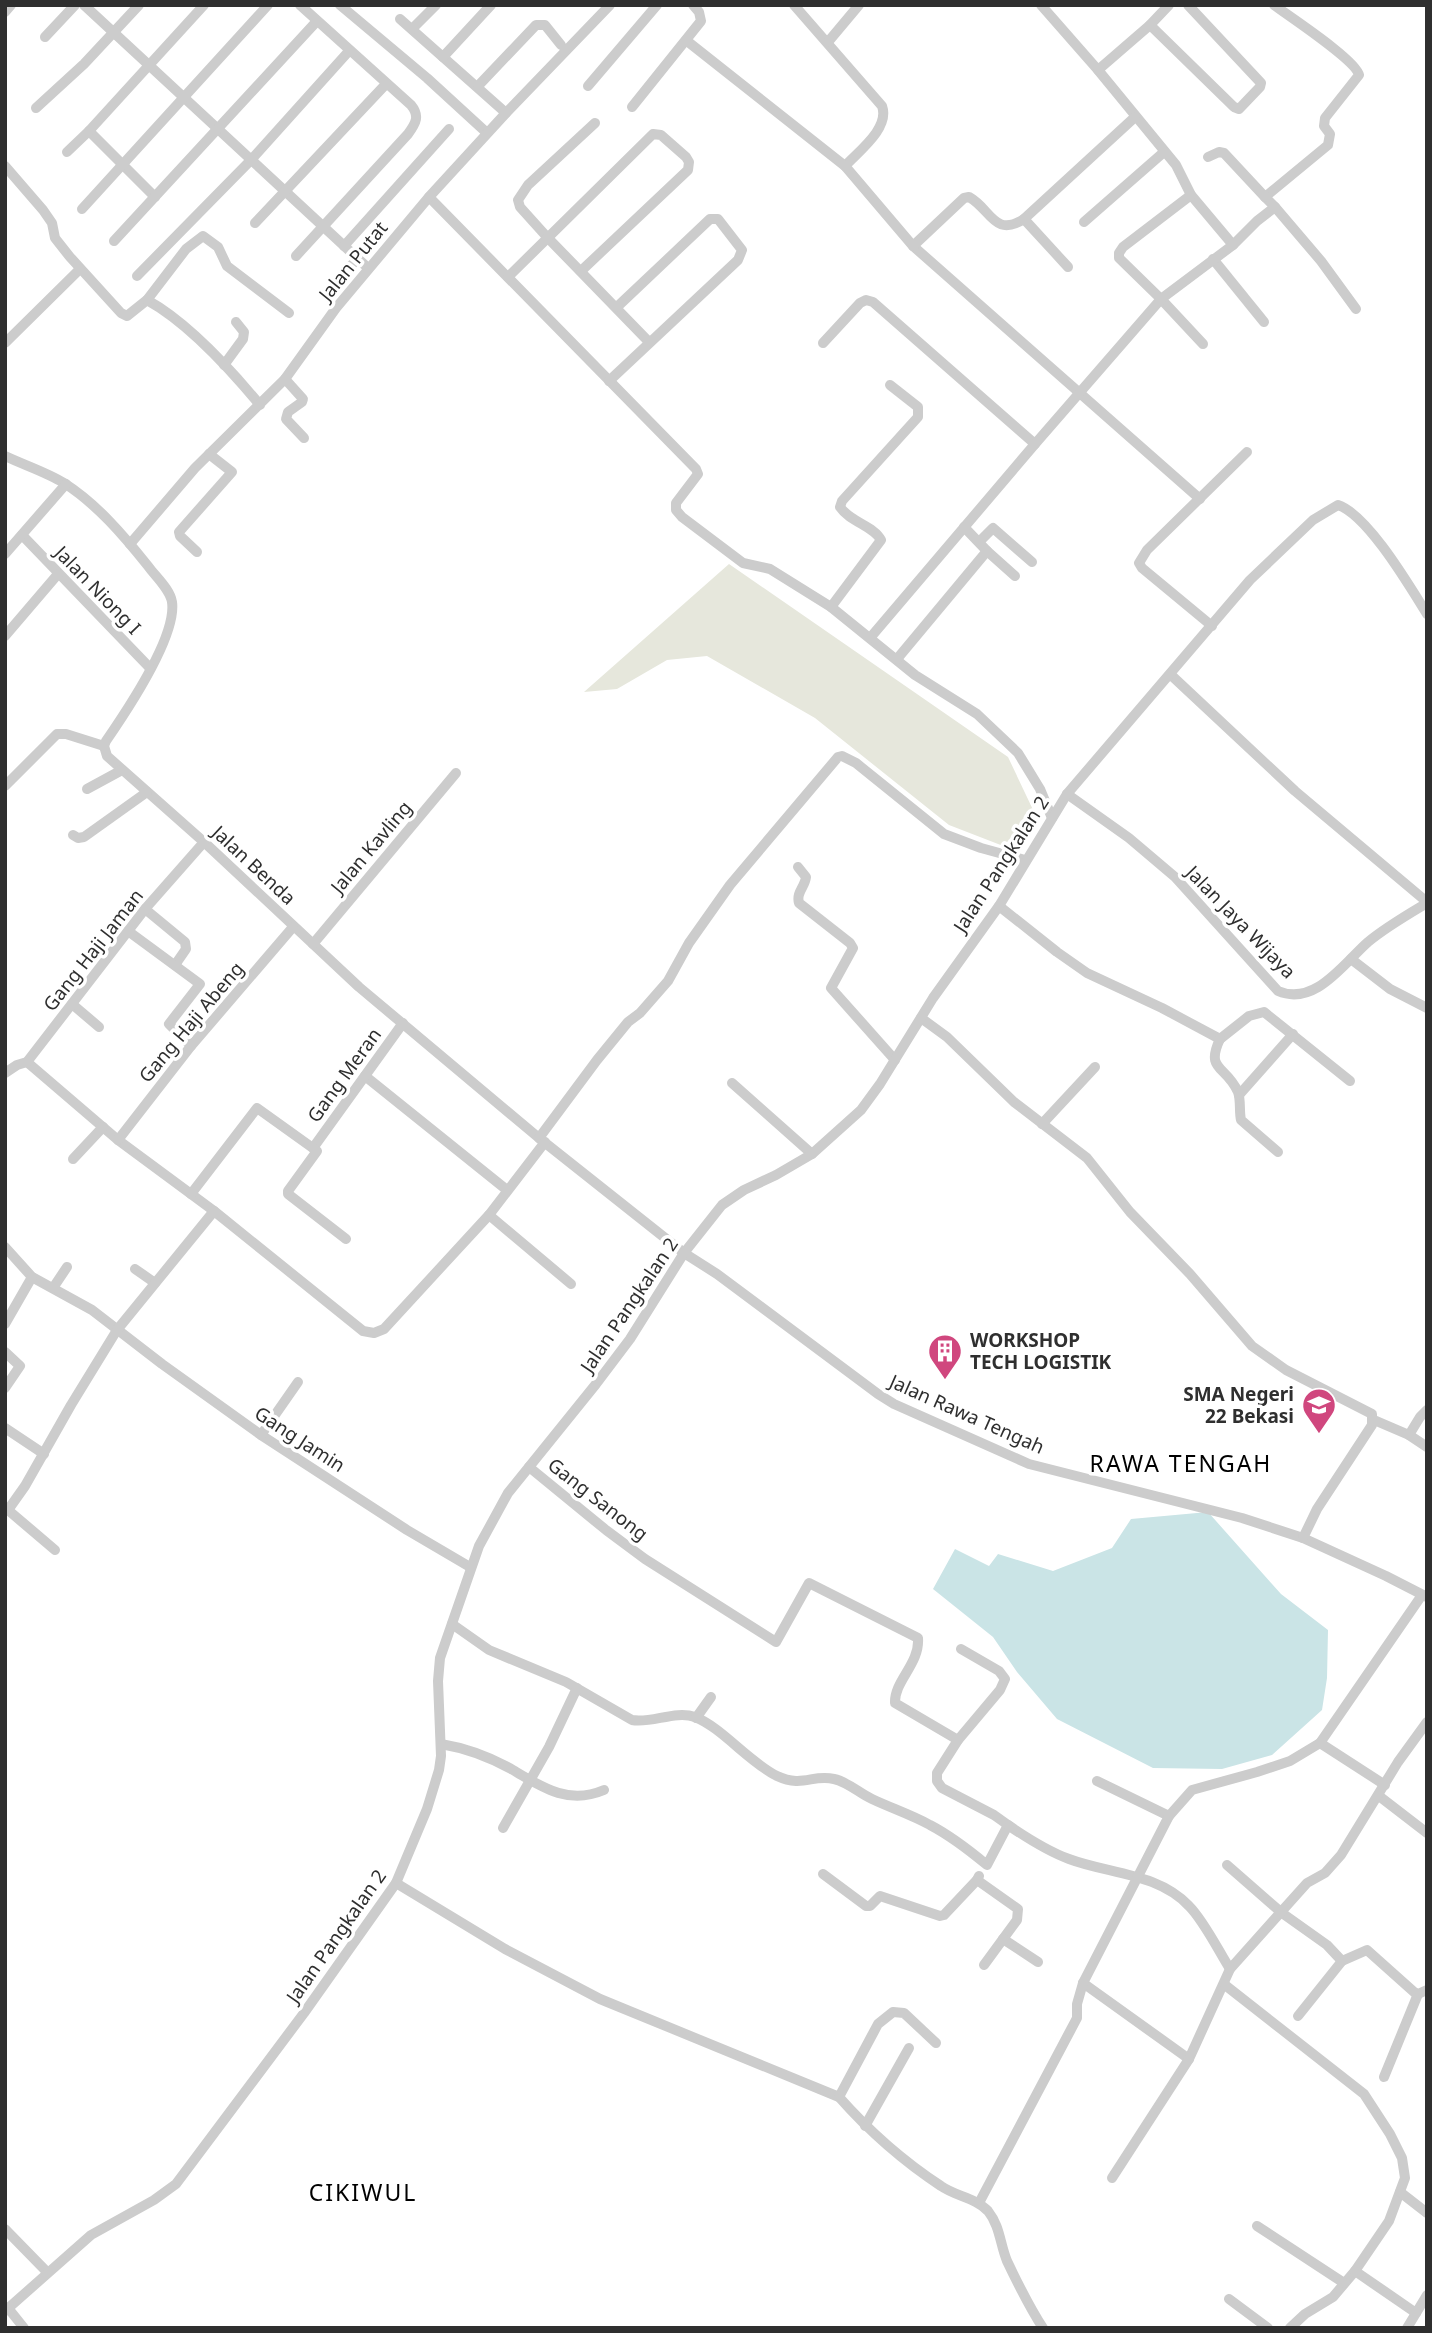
<svg xmlns="http://www.w3.org/2000/svg" width="1432" height="2333" viewBox="0 0 1432 2333" font-family="'Noto Sans',sans-serif">
<style>
.green{fill:#e6e7dc}
.water{fill:#cae4e6}
.lines{fill:none;stroke-linecap:round;stroke-linejoin:round}
.minor{stroke:#ccc;stroke-width:10}
.labels{text-anchor:middle;stroke-width:7;stroke-linejoin:round;paint-order:stroke}
.street-label{font-size:19px;fill:#2f2f2f;stroke:#fff}
.poi-label{font-size:19px;font-weight:bold;fill:#2f2f2f;stroke:#fff;text-anchor:start}
.quarter-label{font-size:23px;letter-spacing:2px;fill:#000;stroke:#fff}
</style>
<rect width="100%" height="100%" fill="#fff"/>
<path class="green" d="M729,564L1008,757L1035,814L1011,849L949,825L815,718L707,656L667,660L617,689L584,692Z"/>
<path class="water" d="M1208,1512L1281,1594L1328,1630L1327,1678L1322,1710L1272,1755L1222,1769L1153,1768L1057,1719L1017,1672L993,1637L933,1589L955,1549L989,1566L998,1554L1053,1571L1112,1548L1131,1519Z"/>
<g class="lines">
<g class="minor">
<path d="M84,5L368,268"/>
<path d="M340,5L427,78L487,133"/>
<path d="M794,5L882,106C890,128 859,151 845,166"/>
<path d="M1041,5L1098,70L1176,165L1191,195L1233,245"/>
<path d="M1274,5C1290,17 1356,60 1359,75L1325,118L1324,126L1330,134L1328,145L1265,197L1275,207"/>
<path d="M5,12L11,5"/>
<path d="M400,19L506,113"/>
<path d="M1150,25L1234,107L1239,109L1260,87L1261,83L1188,5"/>
<path d="M412,29L436,5"/>
<path d="M45,37L75,5"/>
<path d="M687,41L845,166L913,246L1200,499"/>
<path d="M828,42L859,5"/>
<path d="M443,57L491,5"/>
<path d="M1098,70L1150,25L1169,5"/>
<path d="M478,86L536,25H545L561,45"/>
<path d="M588,86L657,5"/>
<path d="M632,107L701,21L699,12L693,5"/>
<path d="M36,108L84,64L139,5"/>
<path d="M595,123L528,185L518,200L520,207L547,237L649,342"/>
<path d="M89,131L155,197"/>
<path d="M67,152L89,131L204,5"/>
<path d="M1208,157L1219,152L1224,153L1265,197"/>
<path d="M5,166L43,210L52,223L55,238L70,257L121,313L127,316L147,300C187,322 231,370 260,405"/>
<path d="M1191,195L1123,247L1119,253V258L1161,299L1203,344"/>
<path d="M429,197L696,469L698,474L676,503V510L682,517L743,563L770,569L831,607L915,675L977,714L1018,753L1040,789L1052,818"/>
<path d="M82,209L268,5"/>
<path d="M1084,222L1164,152"/>
<path d="M255,223L386,84"/>
<path d="M114,241L317,21"/>
<path d="M344,246L449,129"/>
<path d="M913,246L964,198L969,197C991,209 994,238 1024,219"/>
<path d="M296,256L408,134C416,123 420,116 411,105L300,5"/>
<path d="M1213,259L1264,322"/>
<path d="M1068,267L1024,219L1135,117"/>
<path d="M137,276L251,160L349,51"/>
<path d="M508,277L653,134L661,135L686,157L689,162L688,170L581,271"/>
<path d="M332,287L357,259"/>
<path d="M147,300L186,249L203,236L218,247L227,266L289,313"/>
<path d="M5,343L80,269"/>
<path d="M823,343L860,303L866,300L873,302L1035,444L1161,299L1233,245L1257,221L1275,207L1321,261L1356,309"/>
<path d="M224,365L243,339L244,332L236,322"/>
<path d="M285,379L303,399L302,402L288,412L286,419L304,438"/>
<path d="M609,381L738,260L742,250L718,219H710L617,307"/>
<path d="M5,456C24,465 46,472 64,483C97,504 124,536 148,566C155,576 170,589 172,602C177,637 126,712 106,741L104,746L107,756L204,842L359,987L539,1138L684,1253L717,1274L878,1394L894,1404L1029,1464L1242,1518L1303,1538L1386,1576L1427,1597"/>
<path d="M22,535L150,668"/>
<path d="M980,541L993,528L1032,562"/>
<path d="M130,544L195,468L285,379L336,308L429,197L506,113L610,5"/>
<path d="M987,551L1015,576"/>
<path d="M197,552L180,536L179,532L232,472L209,454"/>
<path d="M5,554L66,484"/>
<path d="M831,607L881,540C874,526 850,522 840,507L842,501L918,417V407L890,385"/>
<path d="M1212,626L1142,568L1139,563L1147,550L1247,452"/>
<path d="M5,636L58,574"/>
<path d="M870,638L1035,444"/>
<path d="M897,659L987,551L964,527"/>
<path d="M1171,675L1295,791L1427,902"/>
<path d="M5,786L57,734H66L104,746"/>
<path d="M87,789L122,770"/>
<path d="M1067,794L1129,838L1175,877L1278,991C1315,1007 1344,963 1368,942C1386,927 1407,915 1427,903"/>
<path d="M73,835L78,838L84,837L147,792"/>
<path d="M798,867L806,877C805,887 796,892 799,903L850,943L853,948L831,988L895,1060"/>
<path d="M999,906L1057,952L1087,973L1162,1008L1220,1039L1249,1016L1264,1012L1350,1081"/>
<path d="M145,909L185,942L186,949L175,965"/>
<path d="M128,931L200,984L169,1024L191,1046"/>
<path d="M313,944L456,773"/>
<path d="M1351,959L1390,989L1427,1008"/>
<path d="M72,1004L99,1027"/>
<path d="M921,1018L947,1037L1014,1102L1087,1158L1130,1212L1190,1274L1252,1346L1286,1370L1372,1414V1425L1317,1509L1303,1538"/>
<path d="M1220,1039C1205,1071 1226,1065 1238,1092C1241,1100 1239,1111 1241,1120L1278,1152"/>
<path d="M27,1062L118,1140L214,1211"/>
<path d="M5,1073L17,1065L27,1062L145,909L204,842"/>
<path d="M365,1076L507,1190"/>
<path d="M732,1083L812,1154"/>
<path d="M1239,1095L1293,1034"/>
<path d="M1042,1124L1095,1067"/>
<path d="M539,1138L597,1060L628,1022L640,1013L668,981L689,943L730,885L838,757L842,756L856,763L944,834L981,848L1025,860"/>
<path d="M118,1140L191,1046L293,927"/>
<path d="M313,1148L403,1023"/>
<path d="M73,1159L103,1127"/>
<path d="M191,1194L257,1108L317,1151L288,1191V1194L346,1239"/>
<path d="M489,1215L571,1284"/>
<path d="M5,1247L32,1277L92,1310L162,1364L261,1435L407,1530L470,1567"/>
<path d="M135,1269L155,1283"/>
<path d="M53,1288L67,1267"/>
<path d="M5,1324L32,1277"/>
<path d="M5,1352L20,1366L5,1388"/>
<path d="M1374,1420L1409,1435L1427,1447"/>
<path d="M5,1428L44,1454"/>
<path d="M261,1435L298,1382"/>
<path d="M1409,1435L1420,1417L1427,1410"/>
<path d="M529,1467L606,1530L645,1559L776,1642L809,1583L918,1638C920,1664 894,1681 895,1703L958,1740"/>
<path d="M5,1508L8,1510L25,1486L71,1405L117,1330L214,1211L363,1331L374,1333L384,1329L489,1215L545,1142"/>
<path d="M8,1510L55,1550"/>
<path d="M452,1624L489,1650L566,1682L632,1720C651,1724 675,1710 695,1717C721,1727 750,1763 777,1776C803,1788 812,1774 834,1779C848,1782 859,1793 872,1799C891,1808 912,1815 930,1825C951,1836 969,1850 987,1865L1008,1825C1027,1838 1047,1851 1069,1859C1109,1874 1158,1873 1189,1906C1204,1921 1218,1950 1230,1969"/>
<path d="M961,1649L999,1671L1005,1679L1000,1690L958,1740L937,1773V1781L942,1788L994,1815L1008,1825"/>
<path d="M696,1718L711,1697"/>
<path d="M1320,1743L1385,1785"/>
<path d="M441,1744C465,1748 492,1758 513,1770C543,1788 569,1805 604,1790"/>
<path d="M1097,1781L1169,1816"/>
<path d="M1379,1796L1427,1833"/>
<path d="M503,1828L549,1747L577,1688"/>
<path d="M1227,1865L1282,1913L1327,1945L1342,1961"/>
<path d="M823,1874L866,1906H870L880,1896L940,1916L944,1915L977,1880"/>
<path d="M979,1876L977,1880L1018,1909L1017,1920L984,1965"/>
<path d="M396,1883L505,1949L600,1999L839,2097C869,2131 903,2161 941,2186C955,2196 976,2198 988,2211C1000,2226 1000,2244 1007,2261C1018,2284 1029,2307 1043,2328"/>
<path d="M1003,1939L1038,1962"/>
<path d="M1083,1983L1189,2059L1230,1969L1307,1883L1325,1873L1341,1855L1398,1762L1427,1722"/>
<path d="M1225,1985L1364,2094L1390,2134L1402,2158L1405,2178L1389,2221L1355,2271L1333,2297L1305,2314L1290,2328"/>
<path d="M1298,2016L1342,1961L1367,1950L1414,1992L1418,1994L1427,1990"/>
<path d="M1384,2077L1418,1994"/>
<path d="M839,2097L878,2024L893,2012L904,2013L936,2043"/>
<path d="M865,2126L909,2048"/>
<path d="M1112,2178L1189,2059"/>
<path d="M1400,2192L1427,2213"/>
<path d="M979,2203L1077,2018V2004L1083,1983L1169,1816L1192,1790L1257,1772L1290,1761L1320,1743L1422,1595"/>
<path d="M1257,2226L1344,2283"/>
<path d="M5,2229L47,2272"/>
<path d="M1355,2271L1416,2313"/>
<path d="M1229,2299L1268,2328"/>
<path d="M8,2308L24,2328"/>
<path d="M5,2311L91,2235L154,2200L176,2184L304,2013L396,1883L427,1809L439,1770L441,1756L438,1681L440,1658L479,1546L508,1493L596,1384L630,1339L684,1253L722,1205L744,1190L776,1175L812,1154L861,1110L880,1084L933,998L999,906L1067,794L1250,580L1313,520L1338,505C1368,515 1410,587 1427,614"/>
<path d="M1407,2328L1427,2295"/>
</g>
</g>
<defs>
<g id="building-pin" transform="scale(1.75)"><path d="M0 17L-7.5 6A9.5 9.5 0 1 1 7.5 6Z" fill="#d0477e" stroke="#fff"/><path d="M-4-6H4V6H1V3H-1V6H-4ZM-2.5-4.3h1.7v1.8h-1.7ZM.8-4.3h1.7v1.8H.8ZM-2.5-1h1.7V.8h-1.7ZM.8-1h1.7V.8H.8Z" fill="#fff"/></g>
<g id="school-pin" transform="scale(1.75)"><path d="M0 17L-7.5 6A9.5 9.5 0 1 1 7.5 6Z" fill="#d0477e" stroke="#fff"/><path d="M0-5L7-2L0 1L-7-2ZM-4 1L0 2.5L4 1V4Q0 6-4 4Z" fill="#fff"/></g>
</defs>
<g fill-rule="evenodd">
<use href="#building-pin" x="945" y="1351"/>
<use href="#school-pin" x="1319" y="1405"/>
</g>
<g class="labels">
<g class="street-label">
<text transform="translate(353 261) rotate(-51)" y="7">Jalan Putat</text>
<text transform="translate(98 590) rotate(46)" y="7">Jalan Niong I</text>
<text transform="translate(371 847) rotate(-50)" y="7">Jalan Kavling</text>
<text transform="translate(1001 864) rotate(-57)" y="7">Jalan Pangkalan 2</text>
<text transform="translate(254 865) rotate(43)" y="7">Jalan Benda</text>
<text transform="translate(1241 922) rotate(46)" y="7">Jalan Jaya Wijaya</text>
<text transform="translate(93 950) rotate(-52)" y="7">Gang Haji Jaman</text>
<text transform="translate(191 1022) rotate(-50)" y="7">Gang Haji Abeng</text>
<text transform="translate(344 1075) rotate(-54)" y="7">Gang Meran</text>
<text transform="translate(629 1305) rotate(-56)" y="7">Jalan Pangkalan 2</text>
<text transform="translate(967 1414) rotate(24)" y="7">Jalan Rawa Tengah</text>
<text transform="translate(300 1439) rotate(33)" y="7">Gang Jamin</text>
<text transform="translate(598 1499) rotate(38)" y="7">Gang Sanong</text>
<text transform="translate(336 1936) rotate(-55)" y="7">Jalan Pangkalan 2</text>
</g>
<g class="poi-label">
<text x="970" y="1347">WORKSHOP<tspan x="970" dy="22">TECH LOGISTIK</tspan></text>
<text x="1294" y="1401" text-anchor="end">SMA Negeri<tspan x="1294" dy="22">22 Bekasi</tspan></text>
</g>
<g class="quarter-label">
<text x="1181" y="1472">RAWA TENGAH</text>
<text x="363" y="2201">CIKIWUL</text>
</g>
</g>
<rect width="1432" height="2333" fill="none" stroke="#2f2f2f" stroke-width="14"/>
</svg>
